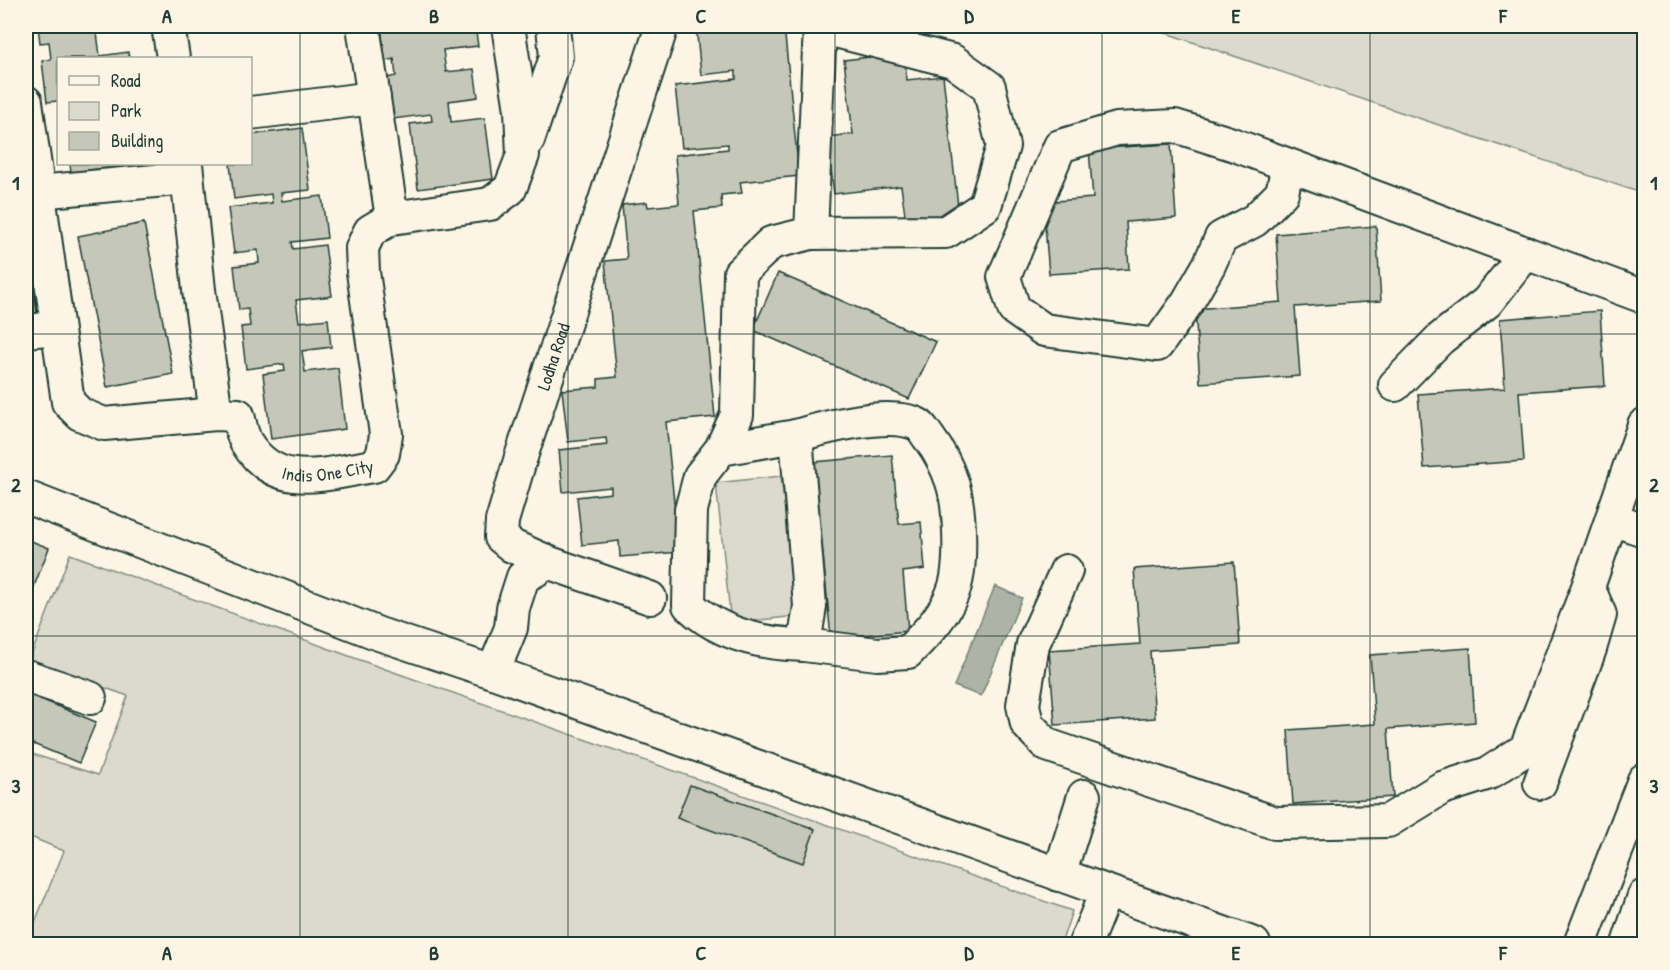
<svg xmlns="http://www.w3.org/2000/svg" width="1670" height="970" viewBox="0 0 1670 970" font-family="'Patrick Hand',sans-serif">
<style>
.green{fill:#dcdacc;stroke:#7e8c80;stroke-width:1.5}
.water{fill:#aeb3a7;stroke:#758479;stroke-width:1.5}
.building{fill:#c5c7b9;stroke:#1f3d34;stroke-width:1.5}
.lines{fill:none;stroke-linecap:round;stroke-linejoin:round}
.minor-casing{stroke:#1f3d34;stroke-width:36}
.minor{stroke:#fcf5e5;stroke-width:32}
.grid{fill:none;stroke:#1f3d34;stroke-width:1.5;stroke-opacity:0.55}
.labels{text-anchor:middle;stroke-width:5;stroke-linejoin:round;paint-order:stroke}
.street-label{font-size:18px;fill:#1f3d34;stroke:#fcf5e5}
.neatline{fill:none;stroke:#1f3d34;stroke-width:2}
.grid-label{font-size:20px;text-anchor:middle;font-weight:bold;fill:#1f3d34}
</style>
<rect width="100%" height="100%" fill="#fcf5e5"/>
<filter id="ink" filterUnits="userSpaceOnUse"><feTurbulence type="fractalNoise" baseFrequency=".0167" numOctaves="2"/><feDisplacementMap in="SourceGraphic" scale="12" xChannelSelector="R" yChannelSelector="G"/><feConvolveMatrix kernelMatrix="1 2 1 2 8 2 1 2 1" color-interpolation-filters="sRGB"/></filter>
<g filter="url(#ink)">
<g class="green">
<path d="M1145,26H1644V194Z"/>
<path d="M781,476L797,616L731,623L716,483Z"/>
<path d="M70,554L371,664L1072,911L1061,944H26L64,851L26,835V752L98,775L128,696L29,661Z"/>
</g>
<path class="water" d="M995,586L1022,598L981,696L954,686Z"/>
<g class="building">
<path d="M38,26H132V29L97,33L100,56L128,52L129,58H58V101L47,102L42,61L51,59L49,42L40,43Z"/>
<path d="M381,26H475L478,46L443,50L446,72L474,69L478,97L449,101L451,122L485,118L493,179L418,189L410,124L432,121L431,114L393,119L387,78L396,76L394,59L385,61Z"/>
<path d="M696,26H784L799,176L740,182L742,193L721,195L722,208L694,211L715,417L666,422L679,552L620,557L619,541L582,545L577,497L611,493V487L563,492L559,450L607,445L606,438L568,442L562,390L598,387V379L617,377L605,261L627,259L622,205L647,202L648,207L679,204L675,155L728,149V144L682,148L675,86L736,79V71L701,75Z"/>
<path d="M904,53L907,80L943,76L959,215L906,222L901,186L834,194L827,137L853,134L844,60Z"/>
<path d="M302,128L310,190L281,193L282,201L322,196L327,238L292,242L293,249L325,245L332,296L296,300L299,322L328,319L331,347L302,351L305,372L338,368L345,429L271,439L263,374L285,371L284,364L246,369L241,327L250,326L248,309L239,310L234,266L259,263L258,250L234,253L228,208L272,203L271,194L234,199L230,164H250V135Z"/>
<path d="M1171,144L1176,218L1126,222L1129,269L1049,274L1043,202L1093,198L1089,149Z"/>
<path d="M70,164H146L71,172Z"/>
<path d="M144,223L173,374L107,387L78,236Z"/>
<path d="M26,224L32,271L26,272Z"/>
<path d="M1376,226L1381,301L1295,307L1300,376L1200,383L1195,309L1281,302L1276,234Z"/>
<path d="M778,273L936,342L909,399L753,330Z"/>
<path d="M34,290L38,321L26,323V291Z"/>
<path d="M1600,311L1605,386L1519,392L1524,461L1424,468L1418,394L1505,388L1500,319Z"/>
<path d="M892,455L899,524L921,522L925,569L903,572L908,631L831,638L814,462Z"/>
<path d="M26,539L49,548L26,607Z"/>
<path d="M1234,562L1240,645L1150,651L1155,718L1055,725L1049,650L1140,644L1134,569Z"/>
<path d="M1470,648L1475,722L1388,729L1393,797L1293,804L1288,730L1375,724L1370,655Z"/>
<path d="M26,693L96,722L79,763L26,741Z"/>
<path d="M690,785L815,829L803,863L677,818Z"/>
</g>
<g class="lines">
<g class="minor-casing">
<g id="minor">
<path d="M168,26L173,58"/>
<path d="M363,26L392,218"/>
<path id="s1" d="M26,102L68,402L80,414L104,424L216,414L238,415C240,423 242,435 246,442C277,493 326,473 374,466L383,454L386,434L363,272L362,248L370,231L392,218L490,204L510,189L523,155L521,110L508,26"/>
<path d="M250,113L374,98"/>
<path d="M528,140L556,57L553,26"/>
<path d="M186,164L199,290L216,414"/>
<path d="M1288,165L1282,193L1255,220L1221,238L1209,265L1187,303L1157,345L1044,330L1014,309L1004,277L1060,146L1117,129L1175,126L1232,144L1644,297"/>
<path d="M38,192L187,178"/>
<path d="M811,233L946,232L985,206L1003,146L989,87L953,61L820,27"/>
<path d="M26,331L57,328"/>
<path d="M1395,385L1440,339L1487,302L1526,253"/>
<path d="M796,436C826,427 888,411 917,424C922,426 925,433 929,438C938,450 947,467 952,482C960,506 962,562 955,586C947,613 927,633 908,652L877,654L804,645"/>
<path d="M721,449L796,436L810,606L804,645C763,644 719,634 689,605L691,510L700,476L721,449L737,415L740,273L771,243L811,233L820,26"/>
<path d="M26,497L379,634L493,672L1254,944"/>
<path d="M1612,519L1644,530"/>
<path d="M1066,571L1033,644L1023,705L1027,724L1047,745L1275,823L1388,821L1442,788L1489,773L1526,749L1588,587L1644,425"/>
<path id="s2" d="M650,598L550,563L512,546L501,537L502,521L521,457L662,26"/>
<path d="M493,672L511,628L513,608L523,577L536,570L541,559"/>
<path d="M26,676L90,698"/>
<path d="M1540,783L1590,649L1600,615L1592,596"/>
<path d="M1059,875L1084,796"/>
<path d="M1085,944L1106,892"/>
<path d="M1580,944L1644,780"/>
<path d="M1628,944L1644,896"/>
</g>
</g>
<use href="#minor" class="minor"/>
</g>
</g>
<path class="grid" d="M300,26V944M568,26V944M835,26V944M1102,26V944M1370,26V944M26,334H1644M26,636H1644"/>
<g class="labels">
<g class="street-label">
<text dy="6" stroke="none"><textPath href="#s2" startOffset="350">Lodha Road</textPath></text>
<text dy="6" stroke="none"><textPath href="#s1" startOffset="603">Indis One City</textPath></text>
</g>
</g>
<rect width="1670" height="970" fill="none" stroke="#fcf5e5" stroke-width="66"/>
<rect x="57" y="57" width="195" height="108" fill="#fcf5e5" stroke="#a4ab9e" stroke-width="1.5"/>
<rect x="69" y="76" width="30" height="9" fill="#fcf5e5" stroke="#a4ab9e" stroke-width="1.5"/>
<text x="111" y="87" font-size="18" fill="#1f3d34">Road</text>
<rect x="69" y="102" width="30" height="18" fill="#dcdacc" stroke="#a4ab9e" stroke-width="1.5"/>
<text x="111" y="117" font-size="18" fill="#1f3d34">Park</text>
<rect x="69" y="132" width="30" height="18" fill="#c5c7b9" stroke="#a4ab9e" stroke-width="1.5"/>
<text x="111" y="147" font-size="18" fill="#1f3d34">Building</text>
<rect x="33" y="33" width="1604" height="904" class="neatline"/>
<g class="grid-label">
<text x="167" y="23">A</text>
<text x="434" y="23">B</text>
<text x="701" y="23">C</text>
<text x="969" y="23">D</text>
<text x="1236" y="23">E</text>
<text x="1503" y="23">F</text>
<text x="16" y="190">1</text>
<text x="1654" y="190">1</text>
<text x="16" y="492">2</text>
<text x="1654" y="492">2</text>
<text x="16" y="793">3</text>
<text x="1654" y="793">3</text>
<text x="167" y="960">A</text>
<text x="434" y="960">B</text>
<text x="701" y="960">C</text>
<text x="969" y="960">D</text>
<text x="1236" y="960">E</text>
<text x="1503" y="960">F</text>
</g>
</svg>
